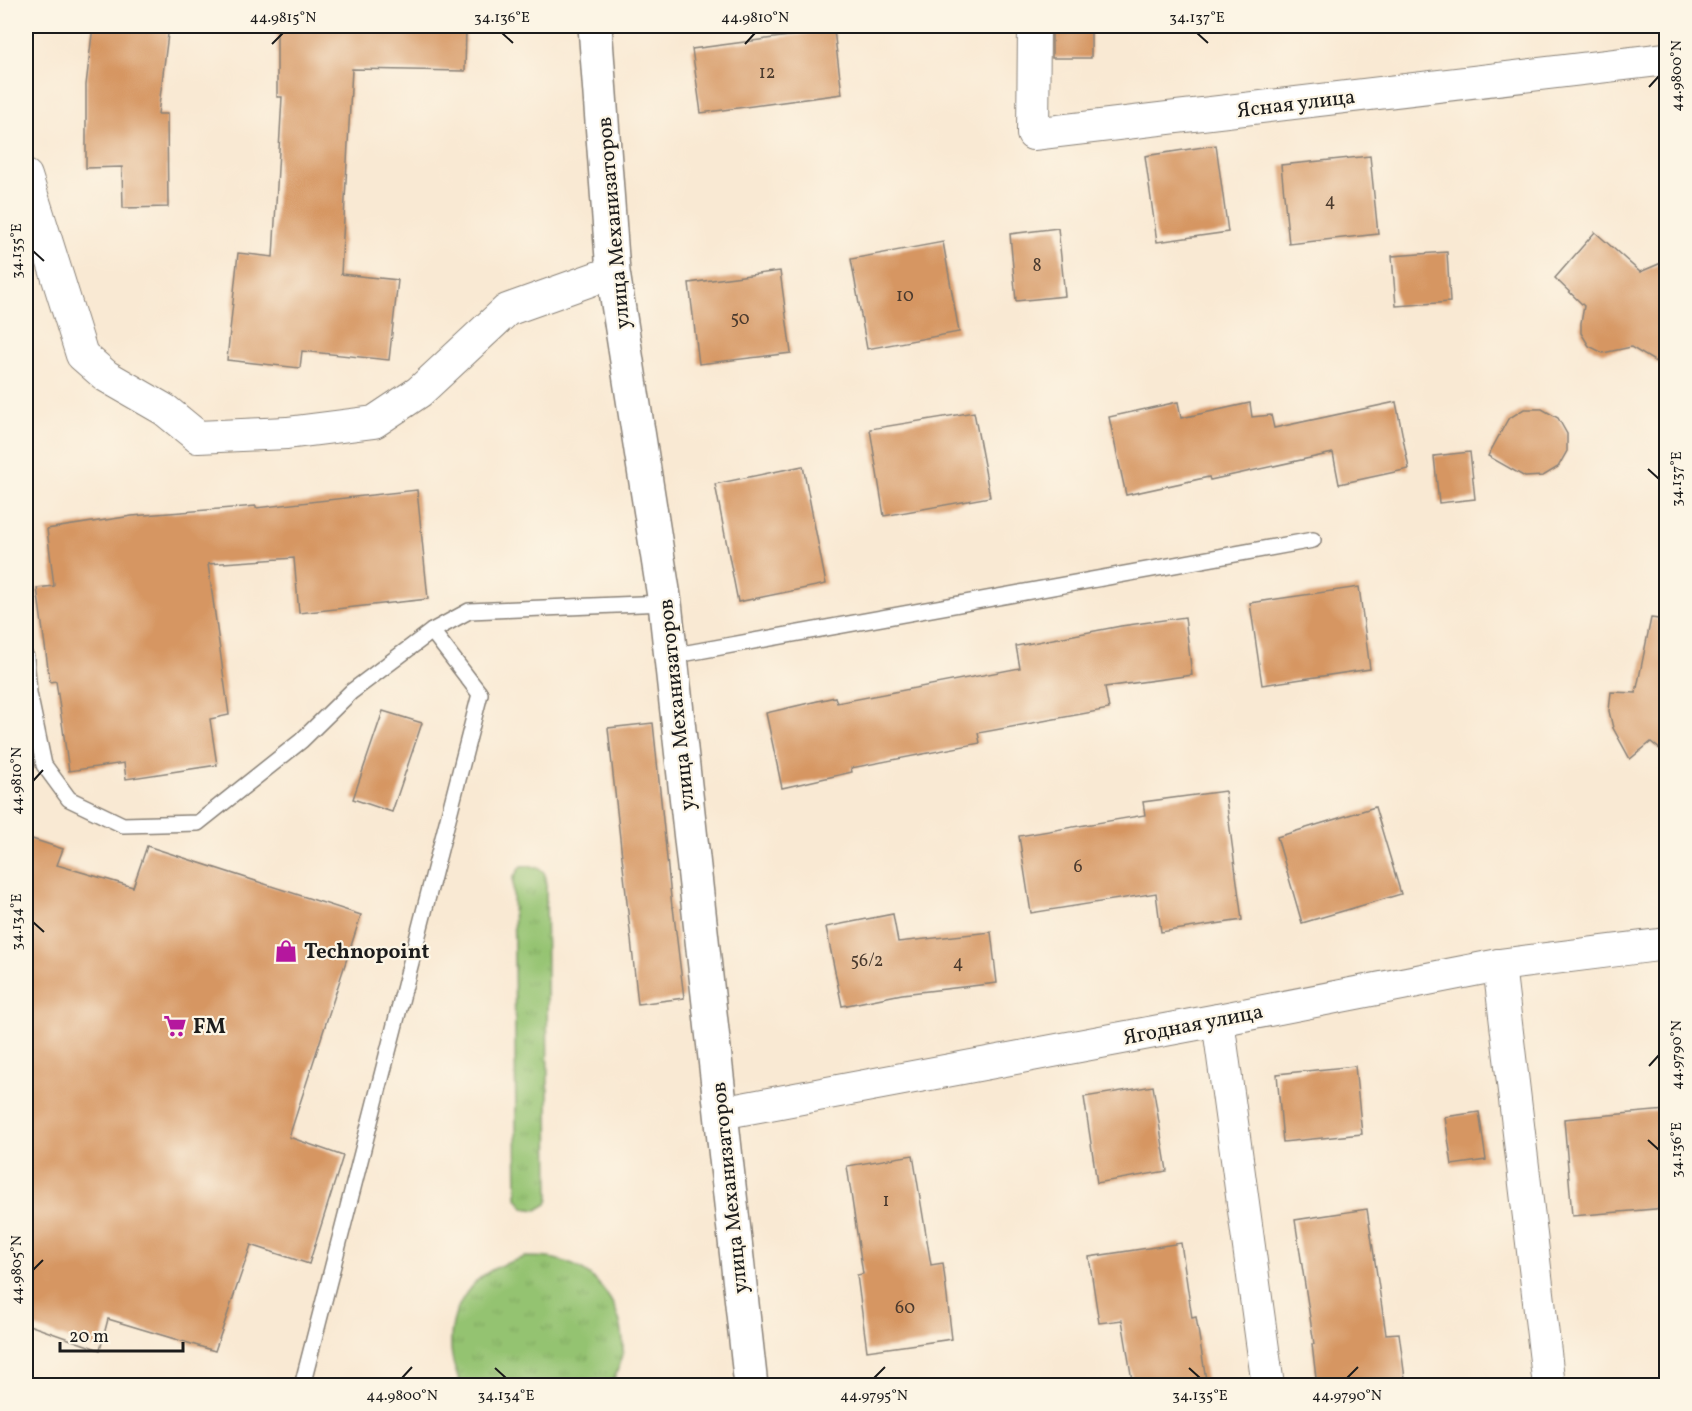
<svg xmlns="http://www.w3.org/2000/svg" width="1692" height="1411" viewBox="0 0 1692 1411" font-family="Vollkorn,serif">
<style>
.grass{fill:url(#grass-tufts);stroke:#587046;stroke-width:1.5}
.building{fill:#d69662}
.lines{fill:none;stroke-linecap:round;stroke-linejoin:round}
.lane-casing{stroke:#8a8278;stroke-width:18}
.street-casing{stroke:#8a8278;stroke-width:34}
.secondary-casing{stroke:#8a8278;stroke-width:36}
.path{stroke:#8a8278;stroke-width:4;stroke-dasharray:4.5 4.5;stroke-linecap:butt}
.lane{stroke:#fff;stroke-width:15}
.street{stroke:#fff;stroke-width:32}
.secondary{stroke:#fff;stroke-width:33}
.ticks{fill:none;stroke:#1c1c1c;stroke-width:2}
.labels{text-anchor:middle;stroke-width:4.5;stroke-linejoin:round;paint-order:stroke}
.number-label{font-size:18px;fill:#4a3a2e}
.street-label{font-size:21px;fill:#1c1c1c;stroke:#fcf5e5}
.poi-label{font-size:21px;font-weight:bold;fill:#1c1c1c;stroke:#fcf5e5;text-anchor:start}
.neatline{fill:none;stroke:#1c1c1c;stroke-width:2}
.ticks-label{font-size:15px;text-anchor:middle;fill:#1c1c1c}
</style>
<defs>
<pattern id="grass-tufts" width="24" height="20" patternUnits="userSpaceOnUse" patternTransform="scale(1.5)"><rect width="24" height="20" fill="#94c371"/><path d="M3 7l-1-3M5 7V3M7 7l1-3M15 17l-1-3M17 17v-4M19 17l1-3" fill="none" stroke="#7fa761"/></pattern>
</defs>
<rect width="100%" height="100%" fill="#fcf5e5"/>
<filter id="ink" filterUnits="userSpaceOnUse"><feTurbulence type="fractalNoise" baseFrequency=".0167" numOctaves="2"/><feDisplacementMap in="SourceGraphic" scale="12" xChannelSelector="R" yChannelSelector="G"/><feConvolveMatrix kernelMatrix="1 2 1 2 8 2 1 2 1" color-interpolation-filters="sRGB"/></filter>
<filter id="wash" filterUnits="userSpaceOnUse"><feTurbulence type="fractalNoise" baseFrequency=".008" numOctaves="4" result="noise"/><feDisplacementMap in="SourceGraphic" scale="24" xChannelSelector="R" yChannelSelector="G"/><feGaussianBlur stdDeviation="1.35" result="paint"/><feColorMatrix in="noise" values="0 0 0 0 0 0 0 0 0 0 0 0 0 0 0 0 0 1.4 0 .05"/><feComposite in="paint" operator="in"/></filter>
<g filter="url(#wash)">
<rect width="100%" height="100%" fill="#f9e9d3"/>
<g class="grass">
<path d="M521,866C530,865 544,866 546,878L549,1199L547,1204L537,1210L524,1208L517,1198L513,878Z"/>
<path d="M525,1257C538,1257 550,1257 562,1261C598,1271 623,1308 623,1346C623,1360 617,1373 611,1385H462C440,1347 451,1294 490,1271C501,1264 513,1261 525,1257Z"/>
</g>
<g id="blocks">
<g class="building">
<path d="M93,26H169L158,114H167L168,207L123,208L122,167L86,168V85Z"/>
<path d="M277,26H466L465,71L352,69L341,274L398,280L389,360L302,351L300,368L227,360L238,253L273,257L282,97H277Z"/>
<rect x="1052" y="26" width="39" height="32"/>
<path d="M834,30L842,94L701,113L692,49Z"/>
<path d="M1216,145L1228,232L1157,242L1145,156Z"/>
<path d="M1370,156L1378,234L1289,244L1281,165Z"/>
<path d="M1058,228L1065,296L1016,301L1010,234Z"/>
<path d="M1595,232L1640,272L1666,261V368L1631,347L1603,353L1589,346L1581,333V323L1584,306L1555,278Z"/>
<path d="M943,242L959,332L867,349L851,259Z"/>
<path d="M1447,252L1450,302L1396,306L1392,256Z"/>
<path d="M780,271L791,353L699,364L689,283Z"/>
<path d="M1178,402L1181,418L1250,403L1252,417L1271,415L1274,428L1396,402L1409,469L1339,484L1333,453L1210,480L1209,477L1126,495L1109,417Z"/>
<path d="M1524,409H1542L1558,418L1567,434V451L1558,467L1543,476L1525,477L1488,456L1508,419Z"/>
<path d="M974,412L990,497L884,516L870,429Z"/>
<path d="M1470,452L1475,499L1439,503L1434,456Z"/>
<path d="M803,466L826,584L738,602L715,484Z"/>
<path d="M417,490L428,599L299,613L294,558L208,564L229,715L210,719L217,765L126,779L124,763L69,771L56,681L50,682L37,588L54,586L47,529L132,516L256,506V508Z"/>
<path d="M1359,587L1370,669L1262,685L1250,603Z"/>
<path d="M1185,617L1192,675L1105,687L1109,709L978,733L980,743L851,768L852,772L782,788L766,713L835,697L837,703L1020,668L1016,646L1121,626Z"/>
<path d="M1651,618L1666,620V754L1651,742L1630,759L1613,728L1609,711L1611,692L1636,693Z"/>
<path d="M383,711L422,723L392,812L353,799Z"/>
<path d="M653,723L672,907H673L684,998L638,1004L608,728Z"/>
<path d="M1225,791L1242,920L1161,932L1156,893L1031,913L1019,836L1145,815L1143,802Z"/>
<path d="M1375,807L1401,894L1302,923L1277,837Z"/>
<path d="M26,837L63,849L57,865L133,887L147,846L361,915L289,1137L343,1156L309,1264L251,1245L215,1351L108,1319L100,1350L26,1324Z"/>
<path d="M893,914L898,942L991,932L997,983L902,994L842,1006L826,927Z"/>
<path d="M1355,1066L1362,1134L1283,1142L1277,1074Z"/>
<path d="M1153,1086L1167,1171L1097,1183L1084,1097Z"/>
<path d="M1666,1110V1208L1572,1216L1564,1119Z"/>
<path d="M1479,1112L1486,1160L1452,1165L1445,1117Z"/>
<path d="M913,1155L931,1265L943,1263L952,1339L867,1351L857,1275L863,1274L847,1166Z"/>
<path d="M1367,1209L1386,1334L1399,1333L1406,1386H1317L1312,1344H1314L1295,1220Z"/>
<path d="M1181,1243L1192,1318L1196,1317L1207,1386H1133L1122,1320L1099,1323L1089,1257Z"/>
</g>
</g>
</g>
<g filter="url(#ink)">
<use href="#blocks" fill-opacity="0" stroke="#8a8278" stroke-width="1.5"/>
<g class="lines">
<g class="lane-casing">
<g id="lane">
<path d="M671,656L1313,540"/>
<path d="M26,657L29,693L44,765L69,799L123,825L198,823L301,741L351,692L432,631"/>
<path d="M302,1386L480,694L432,631L469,611L665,603"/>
</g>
</g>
<g class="street-casing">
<g id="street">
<path d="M1034,26L1033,134L1666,59"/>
<path d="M26,176L82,355L106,376L165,410L198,437L287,433L374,422L419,392L507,310L613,272"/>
<path d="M1499,965L1549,1386"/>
<path d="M1218,1020L1268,1386"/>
<path d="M721,1113L1218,1020L1499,965L1666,944"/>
</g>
</g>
<g class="secondary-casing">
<path id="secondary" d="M595,26L613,272L665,603L751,1386"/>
</g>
<path class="path" d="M26,1382L35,1386"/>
<use href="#lane" class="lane"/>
<use href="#street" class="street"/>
<use href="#secondary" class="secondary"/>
</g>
</g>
<path class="ticks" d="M502,33L513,43M1197,33L1208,43M272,44L283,33M745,44L755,33M1649,87L1659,76M33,251L44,261M1648,469L1659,479M33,781L43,770M33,922L44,932M1649,1066L1659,1055M1648,1140L1659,1150M33,1270L43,1260M495,1368L506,1378M1189,1368L1200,1378M402,1378L412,1367M874,1378L885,1367M1347,1378L1358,1367"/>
<defs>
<g id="shop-bare" transform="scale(1.8)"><path d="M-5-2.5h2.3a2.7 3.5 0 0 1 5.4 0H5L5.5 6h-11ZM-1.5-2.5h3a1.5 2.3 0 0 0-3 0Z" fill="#b5179e" stroke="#fcf5e5" stroke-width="2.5" paint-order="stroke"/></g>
<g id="supermarket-bare" transform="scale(1.8)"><path d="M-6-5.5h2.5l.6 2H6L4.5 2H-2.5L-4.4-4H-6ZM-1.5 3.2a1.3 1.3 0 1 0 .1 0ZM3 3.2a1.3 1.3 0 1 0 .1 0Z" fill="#b5179e" stroke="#fcf5e5" stroke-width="2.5" paint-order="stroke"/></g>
</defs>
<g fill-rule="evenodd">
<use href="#shop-bare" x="286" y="951"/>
<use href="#supermarket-bare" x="175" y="1026"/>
</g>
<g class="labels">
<g class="number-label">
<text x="767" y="78">12</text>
<text x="1330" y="206">4</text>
<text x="1037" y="271">8</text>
<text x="905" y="301">10</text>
<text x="740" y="324">50</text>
<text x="1078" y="872">6</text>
<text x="867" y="966">56/2</text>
<text x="958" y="968">4</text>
<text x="886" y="1206">1</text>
<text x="905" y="1313">60</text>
</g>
<g class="street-label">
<text transform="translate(1296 103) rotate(-7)" y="7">Ясная улица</text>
<text transform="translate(613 223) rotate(-95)" y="7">улица Механизаторов</text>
<text transform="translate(676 705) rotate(-96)" y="7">улица Механизаторов</text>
<text transform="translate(1193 1024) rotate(-11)" y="7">Ягодная улица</text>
<text transform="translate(729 1188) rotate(-96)" y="7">улица Механизаторов</text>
</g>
<g class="poi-label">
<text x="304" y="958">Technopoint</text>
<text x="193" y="1033">FM</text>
</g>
</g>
<rect width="1692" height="1411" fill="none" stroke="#fcf5e5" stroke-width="66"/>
<path d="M60 1342v9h123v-9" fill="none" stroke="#1c1c1c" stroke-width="3"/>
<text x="69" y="1342" font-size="18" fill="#1c1c1c" stroke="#fcf5e5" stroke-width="4.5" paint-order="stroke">20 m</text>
<rect x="33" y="33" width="1626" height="1345" class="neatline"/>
<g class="ticks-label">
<text x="283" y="22">44.9815°N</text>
<text x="502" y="22">34.136°E</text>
<text x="755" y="22">44.9810°N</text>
<text x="1197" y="22">34.137°E</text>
<text transform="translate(1676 76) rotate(-90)" y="5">44.9800°N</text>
<text transform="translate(16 251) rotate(-90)" y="5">34.135°E</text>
<text transform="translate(1676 479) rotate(-90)" y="5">34.137°E</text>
<text transform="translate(16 781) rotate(-90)" y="5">44.9810°N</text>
<text transform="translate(16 922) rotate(-90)" y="5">34.134°E</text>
<text transform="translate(1676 1055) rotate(-90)" y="5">44.9790°N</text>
<text transform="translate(1676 1150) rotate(-90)" y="5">34.136°E</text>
<text transform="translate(16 1270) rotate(-90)" y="5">44.9805°N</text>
<text x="402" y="1400">44.9800°N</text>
<text x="506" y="1400">34.134°E</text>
<text x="874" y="1400">44.9795°N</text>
<text x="1200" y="1400">34.135°E</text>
<text x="1347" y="1400">44.9790°N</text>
</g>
</svg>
